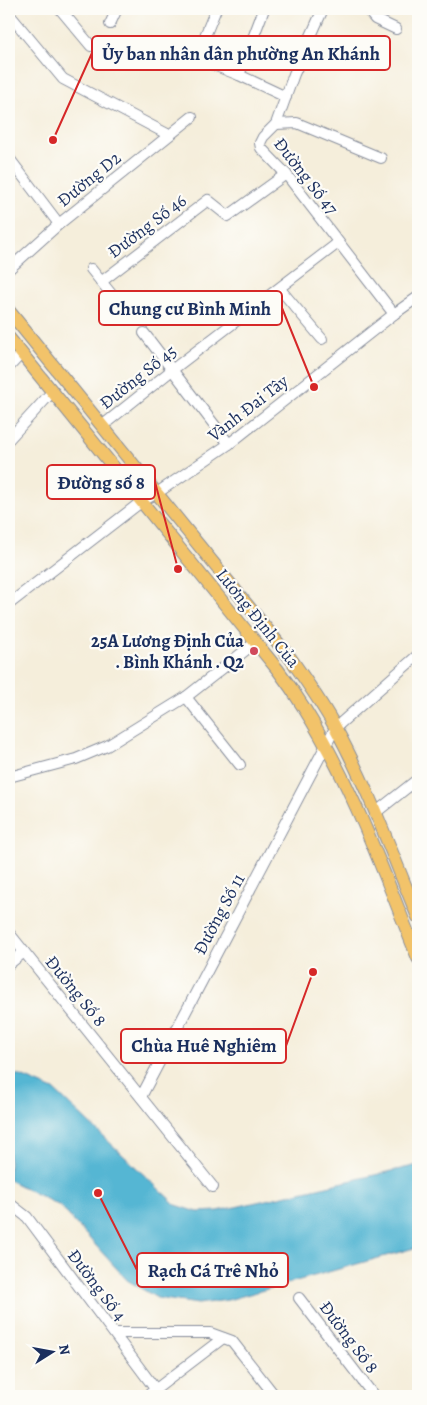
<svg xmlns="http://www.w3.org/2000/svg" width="427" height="1405" viewBox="0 0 427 1405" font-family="Alegreya,serif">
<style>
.water{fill:#55b6d3;stroke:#387298}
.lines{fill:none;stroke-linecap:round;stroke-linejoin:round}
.minor-casing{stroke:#888e9c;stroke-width:12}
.major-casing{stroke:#888e9c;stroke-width:14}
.minor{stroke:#fff;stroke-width:10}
.major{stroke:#f2c36a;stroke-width:12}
.poi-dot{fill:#d1495b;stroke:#fdfcf7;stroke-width:2}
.labels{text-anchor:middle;stroke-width:4.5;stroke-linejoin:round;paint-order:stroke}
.street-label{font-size:18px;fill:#1b2f5e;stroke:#fdfcf7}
.poi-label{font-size:18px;font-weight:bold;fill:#1b2f5e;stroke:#fdfcf7;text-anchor:end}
.leader{fill:none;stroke:#d62828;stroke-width:2}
.callout-dot{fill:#d62828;stroke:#fdfcf7;stroke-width:2}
.callout{fill:#fdfcf7;stroke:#d62828;stroke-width:2}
.callout-label{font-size:19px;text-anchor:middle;font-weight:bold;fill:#1b2f5e}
</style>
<rect width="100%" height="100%" fill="#fdfcf7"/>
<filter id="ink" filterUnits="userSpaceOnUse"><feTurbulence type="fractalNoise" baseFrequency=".02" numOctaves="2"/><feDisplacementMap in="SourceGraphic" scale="10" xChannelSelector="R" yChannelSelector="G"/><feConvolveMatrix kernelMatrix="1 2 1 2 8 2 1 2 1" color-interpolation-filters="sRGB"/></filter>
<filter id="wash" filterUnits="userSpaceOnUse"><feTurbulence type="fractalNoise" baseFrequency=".0096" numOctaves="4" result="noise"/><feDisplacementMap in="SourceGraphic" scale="20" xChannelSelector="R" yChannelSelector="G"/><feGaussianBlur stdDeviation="1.12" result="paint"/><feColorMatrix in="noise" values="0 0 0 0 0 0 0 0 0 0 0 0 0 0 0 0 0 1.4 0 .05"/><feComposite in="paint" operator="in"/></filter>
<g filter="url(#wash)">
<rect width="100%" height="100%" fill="#f5eedb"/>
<path class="water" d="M9,1073L21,1076L54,1090L176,1205L198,1212L218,1211L418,1165V1247L228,1300L198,1304L157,1298L127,1280L60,1206L9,1180Z"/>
</g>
<g filter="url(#ink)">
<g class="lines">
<g class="minor-casing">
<g id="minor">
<path d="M60,9L91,46"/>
<path d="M216,9L196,58L239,75L286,97"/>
<path d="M323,9L294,74L276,124L263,137L260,143L261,148L286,174L394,314"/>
<path d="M367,9L375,19L396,29"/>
<path d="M9,14L63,79L169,135"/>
<path d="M110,24L117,9"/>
<path d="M239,75L264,9"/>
<path d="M276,124L297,123L381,158"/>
<path d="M9,158L59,224"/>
<path d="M9,269L59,224L192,117"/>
<path d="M91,269L116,300"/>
<path d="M101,282L208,200L228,216L286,174"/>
<path d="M280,289L322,339"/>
<path d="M144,333L229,444"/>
<path d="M9,367L21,354"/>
<path d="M102,426L172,370L338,243"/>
<path d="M9,439L52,392"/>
<path d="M9,604L141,502L157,493L229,444L394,314L418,297"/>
<path d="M186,697L240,765"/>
<path d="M9,777L76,759L107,746L186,697L256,642"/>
<path d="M375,813L418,779"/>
<path d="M9,933L213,1187"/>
<path d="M9,964L24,952"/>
<path d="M141,1097L335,728L418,655"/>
<path d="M9,1203L27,1217L156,1390"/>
<path d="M299,1298L374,1396"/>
<path d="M114,1333H210L232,1341L275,1396"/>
<path d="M147,1396L223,1338"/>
</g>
</g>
<g class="major-casing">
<g id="major">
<path d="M9,311L291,659C306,681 322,703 335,727C368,787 392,854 418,917"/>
<path d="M9,338L278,670C287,682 296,695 304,708C353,786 384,874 418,958"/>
</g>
</g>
<use href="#minor" class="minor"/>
<use href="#major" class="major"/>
</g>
</g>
<circle class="poi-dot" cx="254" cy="651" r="5"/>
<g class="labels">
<g class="street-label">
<text transform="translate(306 176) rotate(52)" y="6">Đường Số 47</text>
<text transform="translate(89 179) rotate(-39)" y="6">Đường D2</text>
<text transform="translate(147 226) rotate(-37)" y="6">Đường Số 46</text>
<text transform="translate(138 377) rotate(-38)" y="6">Đường Số 45</text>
<text transform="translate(248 408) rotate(-38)" y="6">Vành Đai Tây</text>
<text transform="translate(258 618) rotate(51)" y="6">Lương Định Của</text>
<text transform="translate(219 914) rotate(-62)" y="6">Đường Số 11</text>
<text transform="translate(76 991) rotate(51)" y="6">Đường Số 8</text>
<text transform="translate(97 1285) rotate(53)" y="6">Đường Số 4</text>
<text transform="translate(349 1337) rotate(53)" y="6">Đường Số 8</text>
</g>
<g class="poi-label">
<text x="244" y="647">25A Lương Định Của<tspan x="244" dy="21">. Bình Khánh . Q2</tspan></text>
</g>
</g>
<path class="leader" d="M53 140L92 53M314 387L282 308M178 569L155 482M313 972L286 1046M98 1193L137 1270"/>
<g class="callout-dot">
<circle cx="53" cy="140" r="5"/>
<circle cx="314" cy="387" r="5"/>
<circle cx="178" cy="569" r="5"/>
<circle cx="313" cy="972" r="5"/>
<circle cx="98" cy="1193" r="5"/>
</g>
<g class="callout">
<rect x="92" y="36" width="298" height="34" rx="5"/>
<rect x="99" y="291" width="183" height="34" rx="5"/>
<rect x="47" y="465" width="108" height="34" rx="5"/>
<rect x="121" y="1029" width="165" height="34" rx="5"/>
<rect x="137" y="1253" width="151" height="34" rx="5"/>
</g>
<g class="callout-label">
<text x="241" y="60">Ủy ban nhân dân phường An Khánh</text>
<text x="190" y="315">Chung cư Bình Minh</text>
<text x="101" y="489">Đường số 8</text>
<text x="204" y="1052">Chùa Huê Nghiêm</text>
<text x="213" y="1277">Rạch Cá Trê Nhỏ</text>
</g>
<rect width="427" height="1405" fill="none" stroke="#fdfcf7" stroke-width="30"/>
<g transform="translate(52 1352) rotate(79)" stroke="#fdfcf7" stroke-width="4" paint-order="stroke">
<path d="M0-4L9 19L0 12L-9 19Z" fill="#1b2f5e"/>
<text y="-8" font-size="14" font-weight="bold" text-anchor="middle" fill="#1b2f5e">N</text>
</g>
</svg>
